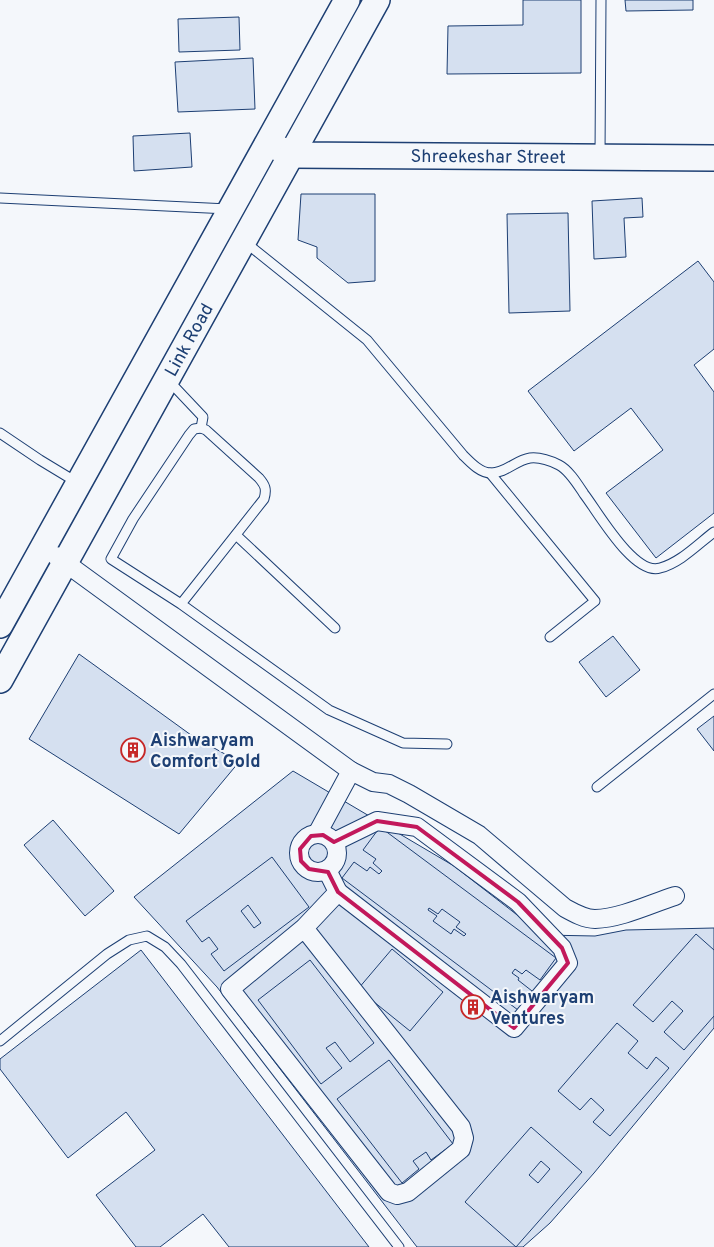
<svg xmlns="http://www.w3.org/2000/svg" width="714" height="1247" viewBox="0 0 714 1247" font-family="Overpass,sans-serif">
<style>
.building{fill:#d5e0f0;stroke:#1d3f73;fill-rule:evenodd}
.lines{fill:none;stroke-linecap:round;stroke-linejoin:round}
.lane-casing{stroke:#1d3f73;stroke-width:11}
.street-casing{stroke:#1d3f73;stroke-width:20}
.secondary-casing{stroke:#1d3f73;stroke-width:28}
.lane{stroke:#f4f7fb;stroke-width:9}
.street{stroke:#f4f7fb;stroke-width:18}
.secondary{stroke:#f4f7fb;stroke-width:25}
.marked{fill:none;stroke:#c2185b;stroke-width:4;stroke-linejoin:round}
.labels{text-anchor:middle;stroke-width:4;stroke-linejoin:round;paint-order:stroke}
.street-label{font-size:18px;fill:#1d3f73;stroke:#f4f7fb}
.poi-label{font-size:18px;font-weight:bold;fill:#1d3f73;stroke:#f4f7fb;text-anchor:start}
</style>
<rect width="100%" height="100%" fill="#f4f7fb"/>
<g class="building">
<path d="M523,0H581V73L447,74L448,26L523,25Z"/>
<path d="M625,0H693V10L626,11Z"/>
<path d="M239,17L240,50L179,52L178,19Z"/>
<path d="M253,58L255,109L178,112L175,62Z"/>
<path d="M190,133L192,167L134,171L133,136Z"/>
<path d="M301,194H375V281L348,283L317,258V247L298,240Z"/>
<path d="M642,198L643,217L624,218L626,257L594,259L592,201Z"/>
<path d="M568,213L570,311L509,313L507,214Z"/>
<path d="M698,261L714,282V349L694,365L714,392V513L656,558L606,493L663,450L631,408L574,451L528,391Z"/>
<path d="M613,636L640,670L606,697L579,662Z"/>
<path d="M79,654L191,735L239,762L179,834L29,739Z"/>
<path d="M714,716V751L697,729Z"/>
<path d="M293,771L454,866L543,935L595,936L626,930L714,928V1028L594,1173L550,1223L523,1247H417L217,987L134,897Z"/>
<path d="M53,820L114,891L85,916L24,845Z"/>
<path d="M380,827L556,958L540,980L526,970L522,974L515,969L512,973L519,978L518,980L532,991L518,1010L342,878L354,862L367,871L370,867L379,874L382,871L373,863L376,859L363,850ZM429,908L438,914L442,909L460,922L456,927L466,934L464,936L454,929L451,934L433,921L437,916L428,910Z"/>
<path d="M272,857L309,907L224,971L211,954L218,949L209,937L202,942L186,921ZM248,905L261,923L254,928L241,911Z"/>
<path d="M696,934L714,950V1016L684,1050L664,1032L683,1011L672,1001L653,1022L633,1005Z"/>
<path d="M392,949L443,992L410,1031L358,989Z"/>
<path d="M141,950L369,1247H229L203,1214L160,1247H136L96,1195L155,1150L126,1112L68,1158L0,1069V1059Z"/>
<path d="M310,960L374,1043L350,1062L335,1042L326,1048L342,1068L321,1084L258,1000Z"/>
<path d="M617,1023L638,1041L628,1053L647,1069L656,1057L669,1068L610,1136L593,1122L604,1110L591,1098L580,1110L558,1091Z"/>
<path d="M389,1060L453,1144L431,1160L426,1152L413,1161L419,1169L402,1183L337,1099Z"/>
<path d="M531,1127L582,1172L516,1247L465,1202ZM541,1161L550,1169L538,1183L529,1175Z"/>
</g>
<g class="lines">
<g class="lane-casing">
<g id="lane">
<path d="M600,156L601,0"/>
<path d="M0,198L228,209"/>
<path d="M245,242L367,340L463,455C470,462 480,473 491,473C506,473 516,460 530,458C539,457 551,461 559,465C569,470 578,485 584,494C598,512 634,576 660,568C680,563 698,544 714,532"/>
<path d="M169,381L203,417L201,428"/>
<path d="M0,433L40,460L78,483"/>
<path d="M490,473L595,601L550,637"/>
<path d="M236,535L335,628"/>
<path d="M181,604L264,499C267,489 265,485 259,478L206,430L201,428L194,429L189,435L133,519L111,559L181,604L329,710L403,743L447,744"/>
<path d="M597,787L714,694"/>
<path d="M0,1041L107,954L129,940L147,936L165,947L181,964L399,1247"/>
</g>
</g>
<g class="street-casing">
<g id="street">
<path d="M56,556L351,771L317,834"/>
<path d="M351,771L373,782L389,784L409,794L479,835L565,908C574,913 585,919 595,919C622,918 650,904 675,896"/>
<circle cx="318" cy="853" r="19"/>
<path d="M334,842L377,821L417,827L518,902L562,948L568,963L514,1028L338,892"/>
<path d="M304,928L461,1127L464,1138L461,1149L408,1192L397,1195L389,1192L230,989L304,928L338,892L327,870"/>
</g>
</g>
<g class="secondary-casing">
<g id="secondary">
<path id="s1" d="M278,148L291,155L714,158"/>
<path d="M0,625L347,0"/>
<path id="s2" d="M0,680L377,0"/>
</g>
</g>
<use href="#lane" class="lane"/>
<use href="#street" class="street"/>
<use href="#secondary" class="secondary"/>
</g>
<path class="marked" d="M377,821L417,827L518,902L562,948L568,963L514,1028L338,892L328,872L309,869L301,861L300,849L311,836L323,835L334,842Z"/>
<defs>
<g id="building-ring" transform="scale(1.25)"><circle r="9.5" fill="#f4f7fb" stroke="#c62828" stroke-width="1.5"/><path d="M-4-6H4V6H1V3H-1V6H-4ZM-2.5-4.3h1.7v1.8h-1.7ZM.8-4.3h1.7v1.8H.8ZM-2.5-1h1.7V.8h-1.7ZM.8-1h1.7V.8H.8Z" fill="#c62828"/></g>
</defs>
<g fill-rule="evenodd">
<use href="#building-ring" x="133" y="750"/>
<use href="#building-ring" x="473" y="1007"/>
</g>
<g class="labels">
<g class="street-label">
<text dy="6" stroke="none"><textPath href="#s1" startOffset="212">Shreekeshar Street</textPath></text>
<text dy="6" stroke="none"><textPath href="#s2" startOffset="389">Link Road</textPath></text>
</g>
<g class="poi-label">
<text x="150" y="746">Aishwaryam<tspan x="150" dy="21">Comfort Gold</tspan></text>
<text x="490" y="1003">Aishwaryam<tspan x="490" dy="21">Ventures</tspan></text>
</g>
</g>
</svg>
